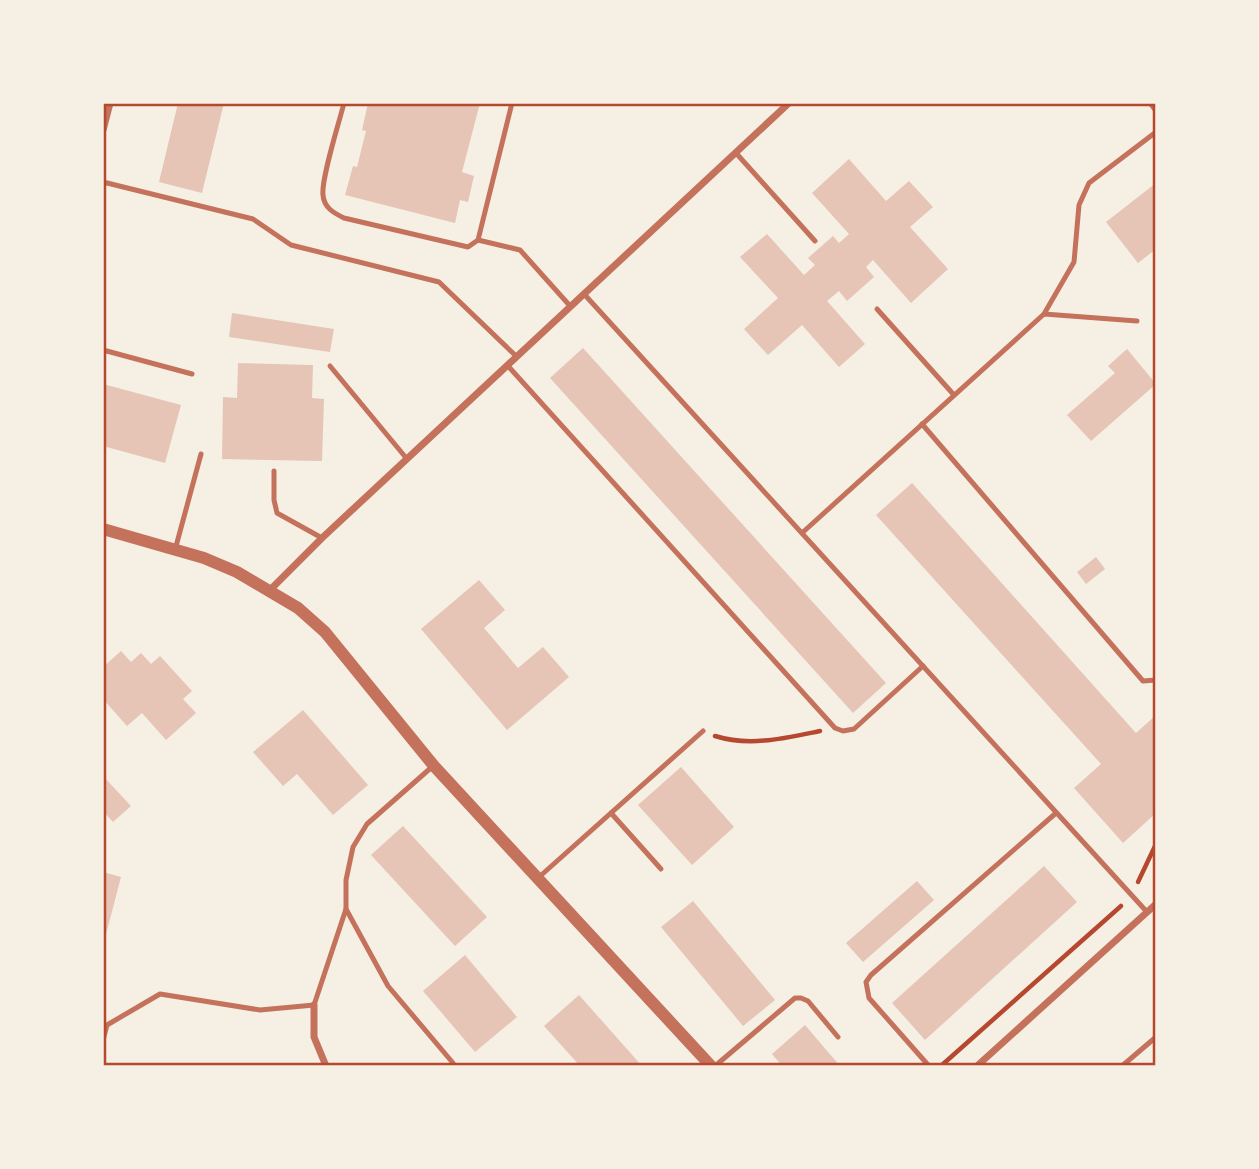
<svg xmlns="http://www.w3.org/2000/svg" width="1259" height="1169" viewBox="0 0 1259 1169" font-family="'Fira Sans',sans-serif">
<style>
.building{fill:#e6c5b7}
.lines{fill:none;stroke-linecap:round;stroke-linejoin:round}
.path{stroke:#b5482f;stroke-width:4.5}
.service{stroke:#c5725c;stroke-width:5}
.minor{stroke:#c5725c;stroke-width:7}
.tertiary{stroke:#c5725c;stroke-width:12}
.neatline{fill:none;stroke:#b5482f;stroke-width:2.5}
</style>
<rect width="100%" height="100%" fill="#f6efe4"/>
<g class="building">
<path d="M178,103H224L202,193L159,182Z"/>
<path d="M368,103H480L462,172L474,176L468,202L460,200L455,223L345,195L353,166L357,167L366,131L362,130Z"/>
<path d="M849,159L886,201L909,181L933,207L910,227L948,269L911,303L873,260L866,267L874,277L847,301L839,291L827,301L865,344L839,367L802,325L768,355L744,329L778,298L740,257L767,234L804,275L815,265L808,258L833,236L839,243L849,234L812,193Z"/>
<path d="M1156,183V249L1138,263L1106,222Z"/>
<path d="M232,313L334,329L330,352L229,337Z"/>
<path d="M583,348L886,683L853,713L550,378Z"/>
<path d="M1127,349L1156,384L1091,441L1067,415L1115,373L1108,366Z"/>
<path d="M238,363L313,365L312,398L324,399L322,461L222,459L223,397L237,398Z"/>
<path d="M103,384L181,405L165,463L103,446Z"/>
<path d="M912,483L1136,733L1156,715V813L1123,843L1074,788L1101,764L876,515Z"/>
<path d="M1096,557L1105,569L1086,584L1077,572Z"/>
<path d="M479,580L505,610L484,628L518,668L543,647L569,677L507,730L421,629Z"/>
<path d="M121,651L131,662L141,653L151,664L160,656L192,691L183,699L196,713L166,740L142,713L127,726L103,699V667Z"/>
<path d="M303,710L368,785L333,815L297,774L283,786L253,752Z"/>
<path d="M681,767L734,827L692,865L638,805Z"/>
<path d="M103,776L131,806L113,822L103,811Z"/>
<path d="M403,826L487,917L455,946L371,855Z"/>
<path d="M1044,866L1077,902L925,1040L892,1003Z"/>
<path d="M103,872L121,877L104,942H103Z"/>
<path d="M917,881L934,900L863,962L846,943Z"/>
<path d="M693,901L775,1000L743,1026L661,927Z"/>
<path d="M465,955L517,1017L475,1052L423,991Z"/>
<path d="M579,995L642,1066H580L544,1026Z"/>
<path d="M805,1025L840,1066H782L772,1054Z"/>
</g>
<g class="lines">
<g class="path">
<path d="M715,736C750,747 786,738 820,731"/>
<path d="M1138,882L1156,844"/>
<path d="M942,1065L1121,906"/>
</g>
<g class="service">
<path d="M344,103C339,123 321,179 323,195C324,208 334,213 344,218L468,247L478,240L512,103"/>
<path d="M1150,103L1156,111"/>
<path d="M736,153L815,241"/>
<path d="M103,182L253,219L291,245L439,282L517,357"/>
<path d="M478,240L520,250L571,307"/>
<path d="M584,294L1147,912"/>
<path d="M877,309L954,395"/>
<path d="M1044,314L1074,262L1079,205L1089,183L1156,132"/>
<path d="M103,350L192,374"/>
<path d="M330,366L407,459"/>
<path d="M508,366L835,728L843,731L854,729L923,666"/>
<path d="M922,424L1143,681L1156,680"/>
<path d="M274,471V500L277,513L322,538"/>
<path d="M802,533L1044,314L1137,321"/>
<path d="M175,550L201,454"/>
<path d="M611,813L661,869"/>
<path d="M538,878L703,731"/>
<path d="M346,909L388,986L453,1063"/>
<path d="M103,1040L107,1025L160,994L260,1010L314,1005L346,909V880L353,847L367,824L433,766"/>
<path d="M715,1066L795,998H801L808,1001L838,1037"/>
<path d="M929,1066L869,998L866,982L871,975L1056,813"/>
<path d="M1122,1066L1156,1037"/>
</g>
<g class="minor">
<path d="M103,130L110,103"/>
<path d="M270,590L322,538L789,103"/>
<path d="M314,1005V1037L326,1066"/>
<path d="M977,1066L1156,904"/>
</g>
<path class="tertiary" d="M103,529L204,558L237,572L298,608L325,632L434,766L711,1066"/>
</g>
<rect width="1259" height="1169" fill="none" stroke="#f6efe4" stroke-width="210"/>
<rect x="105" y="105" width="1049" height="959" class="neatline"/>
</svg>
